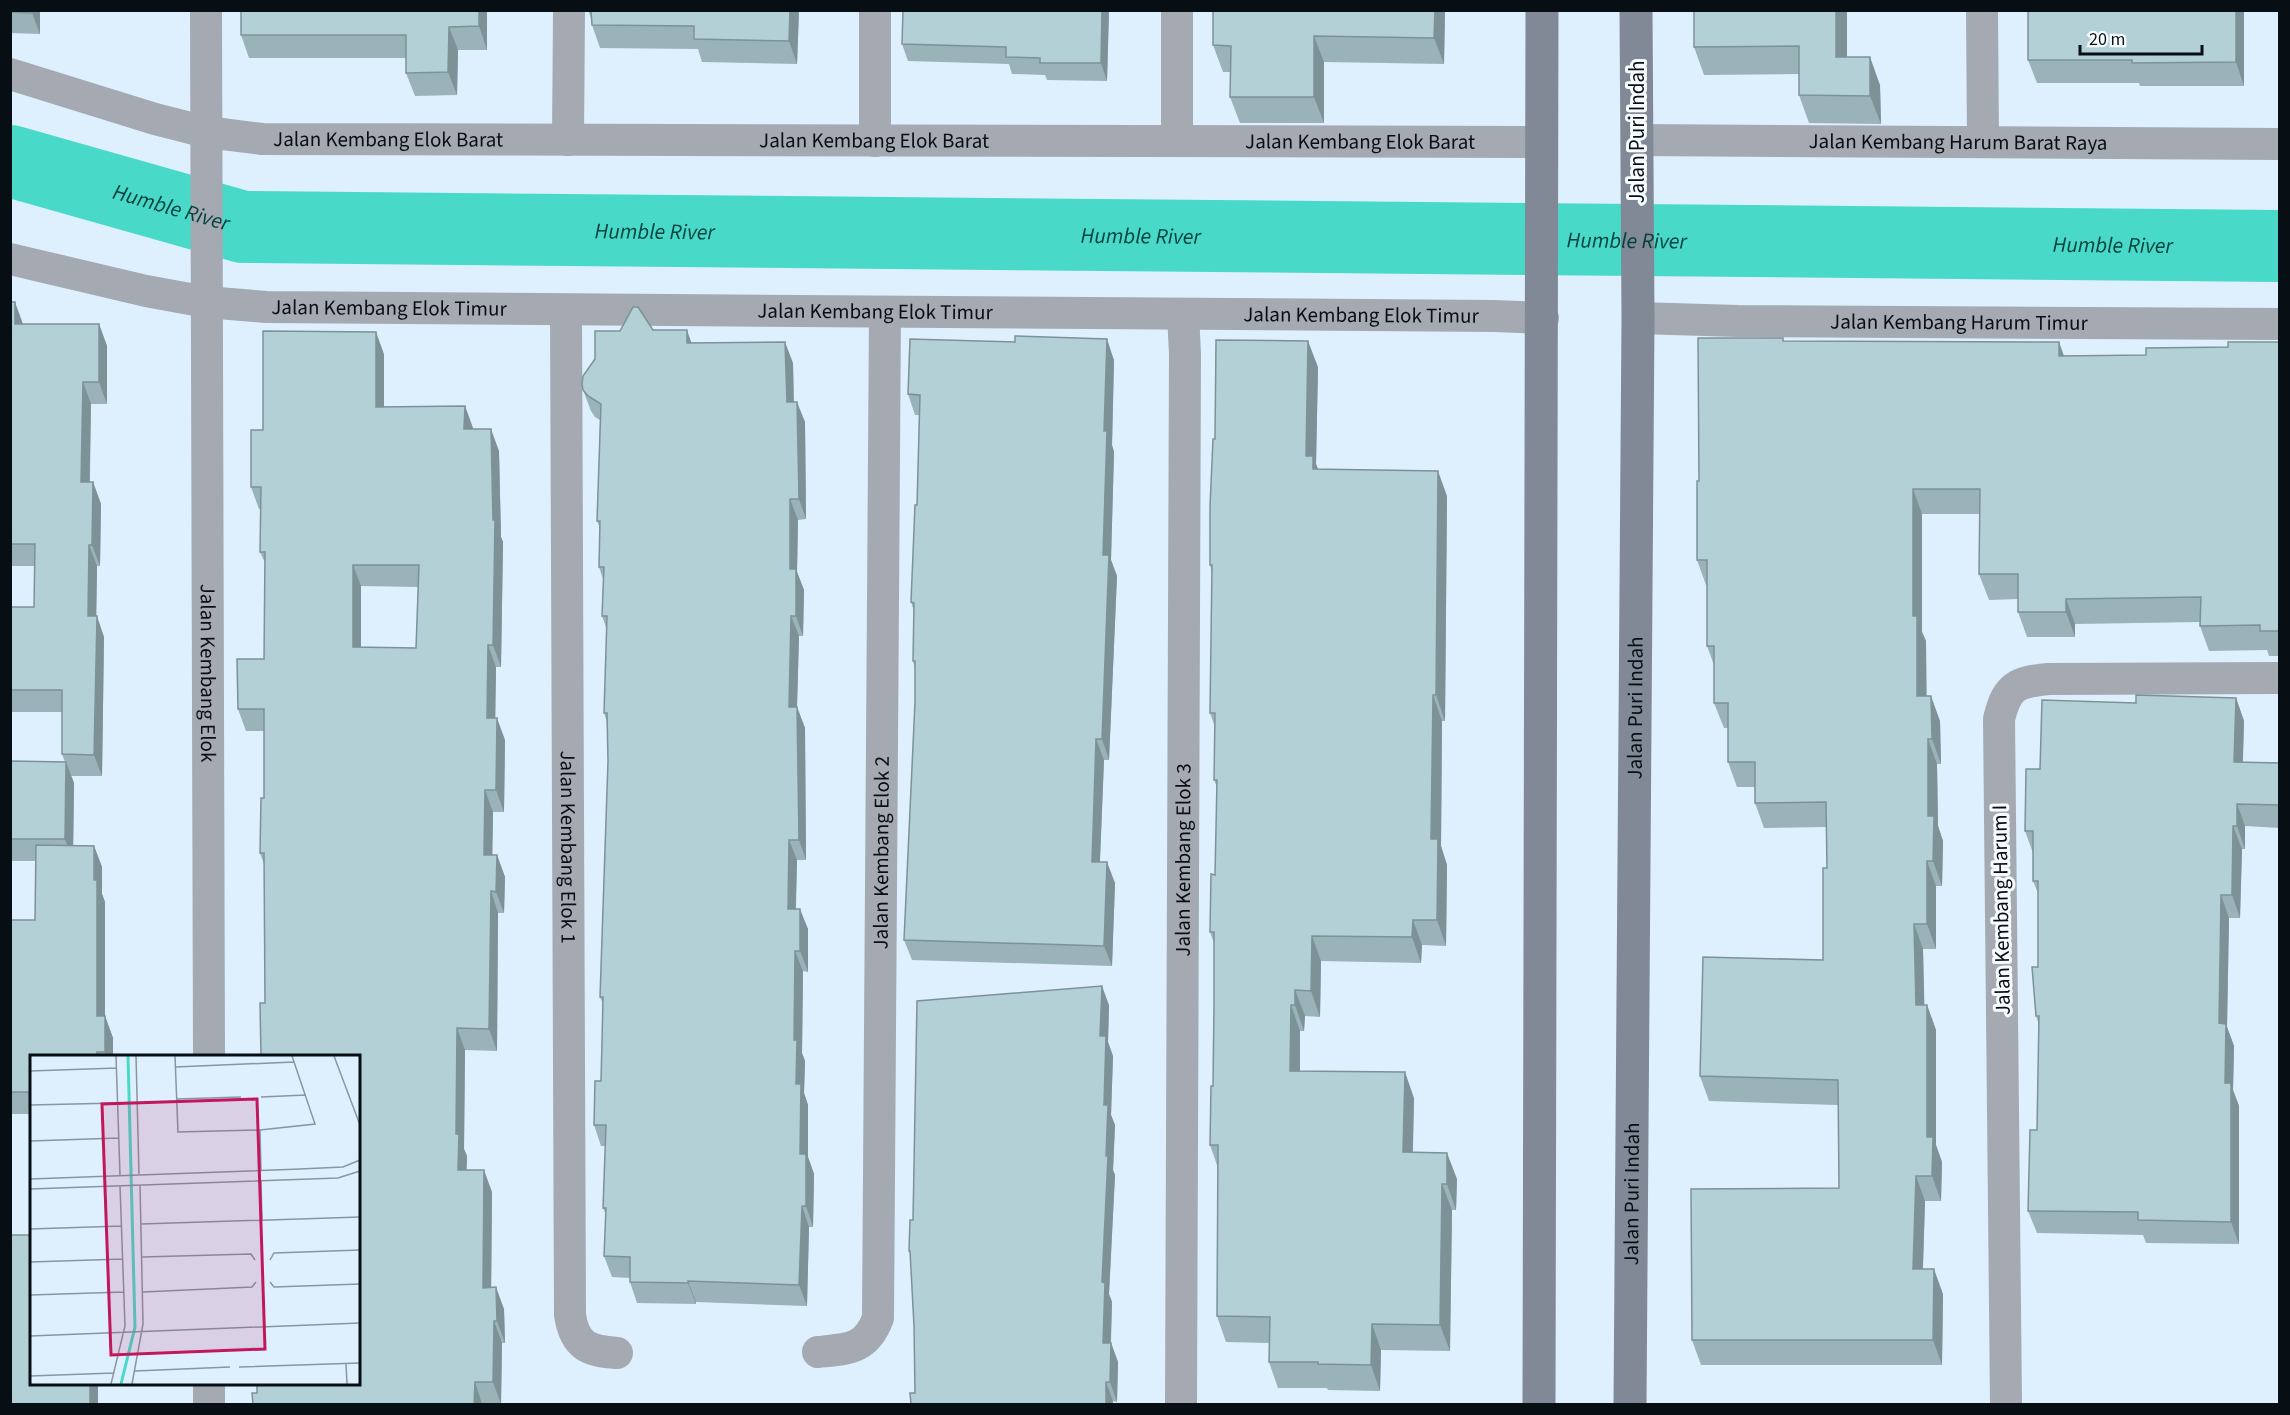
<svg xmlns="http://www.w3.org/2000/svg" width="2290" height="1415" viewBox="0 0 2290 1415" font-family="'Source Sans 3',sans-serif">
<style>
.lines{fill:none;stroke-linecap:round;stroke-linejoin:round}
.river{stroke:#49d9c9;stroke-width:72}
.street{stroke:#a4a9b2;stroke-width:32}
.secondary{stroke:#818896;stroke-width:33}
.wall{fill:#99b3b8;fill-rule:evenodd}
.shaded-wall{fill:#7d9296}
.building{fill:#b2d0d6;stroke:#7d9296;stroke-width:1.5;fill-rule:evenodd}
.labels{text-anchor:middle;stroke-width:6;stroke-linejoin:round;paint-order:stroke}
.street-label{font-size:21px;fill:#080f14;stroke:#f6fbfe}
.water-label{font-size:22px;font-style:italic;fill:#00433d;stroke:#f6fbfe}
.inset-river{fill:none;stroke:#49d9c9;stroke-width:3}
.inset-road{fill:none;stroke:#8896a0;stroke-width:1.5}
.view{fill:#c2185b;fill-opacity:0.15;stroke:#c2185b;stroke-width:3}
.inset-edge{fill:none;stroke:#080f14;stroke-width:3}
</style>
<rect width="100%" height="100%" fill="#def0fd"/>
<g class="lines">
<path class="river" id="s1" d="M10,161L243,227L2280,246"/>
<g class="street">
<path id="s2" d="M206,10L209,1056"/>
<path d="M1982,10L1983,141"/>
<path id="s3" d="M10,74L155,119L206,132L262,139L1542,142"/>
<path d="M568,140L569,10"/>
<path id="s4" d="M1637,140L2280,144"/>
<path d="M875,141V10"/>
<path d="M1177,141V10"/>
<path id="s5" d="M10,259L146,291L206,302L266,307L1494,316L1543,318"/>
<path id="s6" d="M566,310L570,1315C575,1346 588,1351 617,1353"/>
<path id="s7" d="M1638,318L1738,321L2280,324"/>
<path id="s8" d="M818,1352C848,1349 866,1350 878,1318L885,312"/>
<path d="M209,1384V1404"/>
<path id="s9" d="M1181,1404L1185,354L1183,314"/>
<path d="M2006,1404L1999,719C2007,686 2016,682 2049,679L2280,678"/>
</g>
<g class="secondary">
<path d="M1539,1404L1542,10"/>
<path id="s10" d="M1630,1404L1638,318L1636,10"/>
</g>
</g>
<g class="wall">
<path d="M10,10H40V34L10,33Z"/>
<path d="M241,10H487V50H458L457,95L415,96L406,73V58H249L241,35Z"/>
<path d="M588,10H799L797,64L702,62L698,49L600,48L592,25L591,18Z"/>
<path d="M1109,10L1107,81L1047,80L1045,75L1012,74L1009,64L908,61L902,44Z"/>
<path d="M1445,10L1444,64L1324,62V123H1240L1230,97L1231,72H1223L1213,45Z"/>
<path d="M1694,10H1847V57L1880,85L1881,124L1809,123L1799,95V74L1704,75L1694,47Z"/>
<path d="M2244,10V86H2140L2139,83H2037L2028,60Z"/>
<path d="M10,302L23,324H99L107,346V404H91L90,482H93L101,504L100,566H97L96,616L104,637L102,776H71L74,783L73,845L94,846L102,867V894L105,902V1016L113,1038V1056H32V1114H10V920H35L36,861H10V761L65,762L62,754V712H10V607H34V566H10Z"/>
<path d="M1785,341L2064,356L2146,355L2280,342V656H2269L2267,650L2209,651L2200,626V622L2075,624V637H2027L2018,612V599L1989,600L1979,574L1980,514H1922V632L1926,641V696L1940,721L1941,764H1937L1938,826L1943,841L1942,886H1936V949H1923L1924,1005H1927L1936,1030V1145L1942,1162L1941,1201H1925L1923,1269L1943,1294L1942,1365H1701L1692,1340L1839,1188L1838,1105L1709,1101L1700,1076L1823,960L1827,868L1826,827L1764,828L1755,803V787H1737L1728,762V728H1724L1714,703V665L1707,646V585H1706L1697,560L1699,481Z"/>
<path d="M692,343L793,363L794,402L805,422L806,519L798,520L797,572L804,590L803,636H799L797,707L805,728L806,860H797L796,909L808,929V972L803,971L802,1053L805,1061L804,1093L808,1105V1157L814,1174L813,1227H809L807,1306L696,1302V1304L637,1303L630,1282V1278L612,1277L604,1256L606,1215L603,1208L606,1146H601L594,1125L601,1081L603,1004L600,997L608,761L607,722L604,713L607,630L602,616L603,579L599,567L600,528L597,521L600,420L595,417L591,411L583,390Z"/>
<path d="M384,354V407L465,406L473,429L499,451L501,537L503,542L501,667H496L495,718L505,740L504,812H493L492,855H497L505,877L504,913H498L497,1051L465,1050L464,1149L467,1156L466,1170L492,1192L491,1287L504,1309L505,1343H502L501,1404H253L358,1383L265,1003L264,864L260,853L264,798V731H246L238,709L264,659L265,563L260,552L261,509H259L251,487L263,430ZM361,586L418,587L416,648L361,647Z"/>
<path d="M1114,360L1112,445L1114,452L1111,560L1117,576L1109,760H1104L1100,862L1115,883L1112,966L912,960L904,940L915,702V668L913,661L914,611L911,602L917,505L919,415H915L908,394Z"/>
<path d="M1318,367L1316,464L1318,469L1447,496L1445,721H1442L1441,846L1447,865L1446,946L1422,945L1421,963L1321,961L1320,1017L1305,1016L1304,1031H1300V1071L1414,1098L1413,1152L1457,1179L1456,1210H1452L1450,1351L1381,1350L1380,1391L1328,1390L1327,1388H1278L1269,1362V1343L1226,1342L1217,1316L1218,1168L1210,1145L1213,1086L1214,1004V943L1210,932L1215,875L1217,787L1214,780L1215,727L1210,713L1212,572L1210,565L1215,439Z"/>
<path d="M2236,698L2244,721L2243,762L2280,763V828L2245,826V849H2242L2240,918H2229L2227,1027L2234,1046L2233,1090L2239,1106V1244L2146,1243L2143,1235L2037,1233L2028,1211L2037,1130L2039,1025L2036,1016L2038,967V893L2033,881V853L2025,831L2040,769L2136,703Z"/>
<path d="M1109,1005L1108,1042L1113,1056L1111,1115L1115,1125L1113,1170L1115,1175L1109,1294L1112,1302L1111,1343L1118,1362L1117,1402L1113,1401V1404H911L915,1393L914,1326L911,1256L909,1251L913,1220Z"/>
</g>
<g class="shaded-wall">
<path d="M33,10H40V34L32,13Z"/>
<path d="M479,10H487V50L479,26Z"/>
<path d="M790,10H799L797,64L789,41Z"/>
<path d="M1102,10H1109L1107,81L1101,63Z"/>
<path d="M1435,10H1445L1444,64L1434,38Z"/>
<path d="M1836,10H1847V85L1836,57Z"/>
<path d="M2236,10H2244V86L2236,62Z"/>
<path d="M449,27L458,50L457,95L448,72Z"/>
<path d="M1314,36L1324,62V123L1314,97Z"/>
<path d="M1870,57L1880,85L1881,124L1870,96Z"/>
<path d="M15,302L23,324H15Z"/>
<path d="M99,324L107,346V404L99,382Z"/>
<path d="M687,330L694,350L687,343Z"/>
<path d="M376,332L384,354V429L376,407Z"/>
<path d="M1107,339L1114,360L1112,445L1114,452L1111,560L1117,576L1109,760L1102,739L1104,431Z"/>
<path d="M1308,341L1318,367L1316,464L1323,482L1322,495L1306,456Z"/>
<path d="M785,342L793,363L794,423L787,402Z"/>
<path d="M2059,342L2068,367L2059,356Z"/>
<path d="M83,382L91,404L89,504L81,482Z"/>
<path d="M797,402L805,422L806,519L799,499Z"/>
<path d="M465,406L473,428L472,451L464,429Z"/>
<path d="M491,429L499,451L501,537L503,542L501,667L493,645V520Z"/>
<path d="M1438,471L1447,496L1445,721L1436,695Z"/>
<path d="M93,482L101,504L100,566L92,545Z"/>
<path d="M1913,489L1922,514V632L1926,641L1927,721L1917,696L1913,616Z"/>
<path d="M790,499L798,520L797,572L804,590L803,636L796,616L790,569Z"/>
<path d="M89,545L97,566L96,638L88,616Z"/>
<path d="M353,565L361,586V669L353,647Z"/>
<path d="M2066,599L2075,624V637L2066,612Z"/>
<path d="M97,616L104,637L102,776L94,755Z"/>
<path d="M791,616L799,636L797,707L805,728L806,860L799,840L789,707Z"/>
<path d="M488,645L496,667L495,739L487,718Z"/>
<path d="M1433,695L1442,721L1441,846L1447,865L1446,946L1437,920L1431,839Z"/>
<path d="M1931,696L1940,721L1941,764L1932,739Z"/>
<path d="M2236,698L2244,721L2242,784L2234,762Z"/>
<path d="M497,718L505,740L504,812L496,790Z"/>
<path d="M1096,739L1104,760L1099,882L1092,862Z"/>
<path d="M1928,739L1937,764L1938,826L1943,841L1942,886L1933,861L1928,816Z"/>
<path d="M66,762L74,783L73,861L65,839Z"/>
<path d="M485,790L493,812L492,877L484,855Z"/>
<path d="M2237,804L2245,826V849L2237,826Z"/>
<path d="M2233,826L2242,849L2240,918L2232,895Z"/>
<path d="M789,840L797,860L795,929L788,909Z"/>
<path d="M94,846L102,867V894L105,902V1022V1016L113,1038V1056H106L97,1016Z"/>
<path d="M497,855L505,877L504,913L496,892Z"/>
<path d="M1927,861L1936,886V949L1927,924Z"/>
<path d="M1107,862L1115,883L1112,966L1104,946Z"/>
<path d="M491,891L498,913L497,1051L489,1029Z"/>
<path d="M2221,895L2229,918L2227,1027L2234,1046L2233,1090L2239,1106V1244L2231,1222L2219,1023Z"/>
<path d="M800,909L808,929V972L800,951Z"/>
<path d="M1413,920L1422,945L1421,963L1412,937Z"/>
<path d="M1914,924L1923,949L1925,1030L1916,1005Z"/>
<path d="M1312,936L1321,961L1320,1017L1311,991Z"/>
<path d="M795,951L803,971L802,1053L805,1061L804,1093L808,1105V1157L814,1174L813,1227L806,1206L800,1154L794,1040Z"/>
<path d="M1102,986L1109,1005L1108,1042L1113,1056L1111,1115L1115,1125L1113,1170L1115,1175L1109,1294L1112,1302L1110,1362L1103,1343L1102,1282L1106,1156L1100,1036Z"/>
<path d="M1295,990L1305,1016L1304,1031L1295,1005Z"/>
<path d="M1291,1005L1300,1031V1096L1290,1071Z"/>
<path d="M1927,1005L1936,1030V1145L1942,1162L1941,1201L1932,1176L1927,1137Z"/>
<path d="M457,1028L465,1050L464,1149L467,1156L466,1192L458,1170L456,1134Z"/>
<path d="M1405,1072L1414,1098L1412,1178L1403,1152Z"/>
<path d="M1447,1153L1457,1179L1456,1210L1447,1184Z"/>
<path d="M484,1170L492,1192L491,1310L483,1288Z"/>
<path d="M1916,1176L1925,1201L1922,1294L1913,1269Z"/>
<path d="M1442,1184L1452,1210L1450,1351L1440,1325Z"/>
<path d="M802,1206L809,1227L807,1306L799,1285Z"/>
<path d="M1934,1269L1943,1294L1942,1365L1933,1340Z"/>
<path d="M688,1281L696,1302V1304L688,1283Z"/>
<path d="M496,1287L504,1309L505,1343L497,1321Z"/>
<path d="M494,1321L502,1343L501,1404L493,1382Z"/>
<path d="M1372,1324L1381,1350L1380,1391L1371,1365Z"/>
<path d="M1111,1343L1118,1362L1117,1402L1110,1382Z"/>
<path d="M475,1382L482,1404H474Z"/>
<path d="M1106,1382L1113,1401V1404H1106Z"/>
<rect x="90" y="1383" width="8" height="21"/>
</g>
<g class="building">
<path d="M10,10H33L32,13L10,12Z"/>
<path d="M241,10H479V26L449,27L448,72L406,73V35H241Z"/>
<path d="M591,10H790L789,41L694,39V26L592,25Z"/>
<path d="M903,10H1102L1101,63H1040V58L1006,57V47L902,44Z"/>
<path d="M1213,10H1435L1434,38L1314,36V97H1230L1231,46L1213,45Z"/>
<path d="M1694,10H1836V57H1870V96L1799,95V46L1694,47Z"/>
<path d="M2028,10H2236V62L2132,63V60H2028Z"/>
<path d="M10,302H15V324H99V382H83L81,482H93L92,545H89L88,616H97L94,755L62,754V690H10V607H34L35,544H10Z"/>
<path d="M633,307H638L653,330H687V343L785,342L787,402H797L799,499H790V569H796V616H791L789,707H797L799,840H789L788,909H800V951H795L794,1040H797L796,1084H801L800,1154H806V1206H802L799,1285L688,1281V1283L630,1282V1257L604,1256L606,1208H603L606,1125H594L595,1081H601L602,1042L603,997H600L608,761L607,713H604L607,616H602L604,567H599L600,521H597L601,404L588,396L583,390L582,384L583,376L595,359V331H620Z"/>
<path d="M263,331L376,332V407L465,406L464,429H491L493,520H495L493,645H488L487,718H497L496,790H485L484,855H497L496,892L491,891L489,1029L457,1028L456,1134H459L458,1170H484L483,1288L496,1287L497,1321H494L493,1382H475L474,1404H253L252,1393H257V1383H358V1056H261L260,1003H265L264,853H260L261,798H264V709H238L237,659H264L265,552H260L261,487H251V430H263ZM353,565H419L416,648L353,647Z"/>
<path d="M1015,336L1107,339L1104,431H1107L1103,555H1109L1102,739H1096L1092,862H1107L1104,946L904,940L915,702V661H913L914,603L911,602L915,505H917L920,395L908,394L910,339L1015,342Z"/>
<path d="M1698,338H1783V341L2059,342V356L2146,355V348L2228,347V342H2280V631H2260V625L2200,626L2201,597L2066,599V612H2018V574H1979L1980,489H1913V616H1917V696H1931L1932,739H1928V816H1934L1933,861H1927V924H1914L1916,1005H1927V1137H1933L1932,1176H1916L1913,1269H1934L1933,1340H1692L1691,1189L1839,1188L1838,1080L1700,1076L1703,957L1823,960V868H1827L1826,802L1755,803V762H1728V703H1714V646H1707V560H1697V481H1699Z"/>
<path d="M1216,340L1308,341L1306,456H1313V469L1438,471L1436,695H1433L1431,839H1438L1437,920H1413L1412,937L1312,936L1311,991L1295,990V1005H1291L1290,1071L1405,1072L1403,1152L1447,1153V1184H1442L1440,1325L1372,1324L1371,1365L1318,1364V1362H1269L1270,1317L1217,1316L1218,1145H1210L1211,1086H1213L1214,1004V932H1210L1211,874L1215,875L1217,780H1214L1215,713H1210L1212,565H1210V507L1213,439H1215Z"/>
<path d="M2136,695L2236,698L2234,762L2280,763V805L2237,804V826H2233L2232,895H2221L2219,1023L2226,1024L2225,1083H2231V1222L2138,1220V1212L2028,1211L2030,1130H2037L2039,1016H2036L2032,967H2038V881H2033V831H2025L2026,769H2040L2042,700L2136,703Z"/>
<path d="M10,761L66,762L65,839H10Z"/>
<path d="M36,845L94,846V880H97V1016H105V1052H97V1056H32V1092H10V920H35Z"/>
<path d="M1102,986L1100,1036H1106L1104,1105H1108L1106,1156H1108L1102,1282L1105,1283L1103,1343H1111L1110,1382H1106V1404H911L910,1393H915L914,1326L910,1251H909L910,1220H913L917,1001Z"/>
<path d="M10,1235H32V1383H90V1404H10Z"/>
</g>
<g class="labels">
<g class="street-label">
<text transform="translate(1637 132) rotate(-90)" y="7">Jalan Puri Indah</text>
<text dy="7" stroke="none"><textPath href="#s3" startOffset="387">Jalan Kembang Elok Barat</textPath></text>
<text dy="7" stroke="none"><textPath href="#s3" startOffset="873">Jalan Kembang Elok Barat</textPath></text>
<text dy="7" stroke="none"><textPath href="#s4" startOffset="321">Jalan Kembang Harum Barat Raya</textPath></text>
<text dy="7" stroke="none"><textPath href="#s3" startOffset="1359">Jalan Kembang Elok Barat</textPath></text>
<text dy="7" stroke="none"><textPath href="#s5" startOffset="384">Jalan Kembang Elok Timur</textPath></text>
<text dy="7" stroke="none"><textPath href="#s5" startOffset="870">Jalan Kembang Elok Timur</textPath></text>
<text dy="7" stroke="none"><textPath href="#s5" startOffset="1356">Jalan Kembang Elok Timur</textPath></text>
<text dy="7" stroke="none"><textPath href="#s7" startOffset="321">Jalan Kembang Harum Timur</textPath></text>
<text dy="7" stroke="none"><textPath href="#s2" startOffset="663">Jalan Kembang Elok</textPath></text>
<text dy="7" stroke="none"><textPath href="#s10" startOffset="696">Jalan Puri Indah</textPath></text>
<text dy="7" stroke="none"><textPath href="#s6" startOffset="537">Jalan Kembang Elok 1</textPath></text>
<text dy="7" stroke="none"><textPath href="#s8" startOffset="540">Jalan Kembang Elok 2</textPath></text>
<text dy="7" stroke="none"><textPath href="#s9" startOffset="544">Jalan Kembang Elok 3</textPath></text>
<text transform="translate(2001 910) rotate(-91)" y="7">Jalan Kembang Harum I</text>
<text dy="7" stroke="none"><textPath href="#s10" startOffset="210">Jalan Puri Indah</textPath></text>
</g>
<g class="water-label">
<text dy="8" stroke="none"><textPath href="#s1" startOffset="168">Humble River</textPath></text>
<text dy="8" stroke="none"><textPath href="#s1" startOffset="654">Humble River</textPath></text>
<text dy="8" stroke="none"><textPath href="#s1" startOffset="1140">Humble River</textPath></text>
<text dy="8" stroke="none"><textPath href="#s1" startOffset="1626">Humble River</textPath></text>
<text dy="8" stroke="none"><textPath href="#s1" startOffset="2112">Humble River</textPath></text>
</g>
</g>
<g transform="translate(30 1055)">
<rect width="330" height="330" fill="#def0fd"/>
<path class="inset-river" d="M91,329L105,272L98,1"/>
<path class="inset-road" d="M86,1L90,120M106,1L109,119M145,1L148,77L230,75L231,116M304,1L330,70M145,12L264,7M0,16L87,13M231,42L276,40M146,44L211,42M0,50L88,48M230,75L285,69L262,1M0,86L89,83M0,124L270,114L313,112L330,105M231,126L232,165M0,134L308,123L330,116M111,169L330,162M0,174L92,171M112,202L221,199L225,205M240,205L244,198L330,195M0,207L93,204M240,227L244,232L330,229M113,237L222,232L226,227M0,240L94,237M0,281L330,268M316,309L317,329M209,312L330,308M105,316L200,312M0,321L84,318M81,329L95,271L90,131M102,329L113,269L110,130"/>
<path class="view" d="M227,44L235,294L81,300L72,49Z"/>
<rect width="330" height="330" class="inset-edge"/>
</g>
<rect width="2290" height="1415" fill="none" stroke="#080f14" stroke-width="24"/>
<path d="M2080 45v9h122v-9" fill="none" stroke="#080f14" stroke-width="3"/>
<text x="2089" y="45" font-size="18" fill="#080f14" stroke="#f6fbfe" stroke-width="4.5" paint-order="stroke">20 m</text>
</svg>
